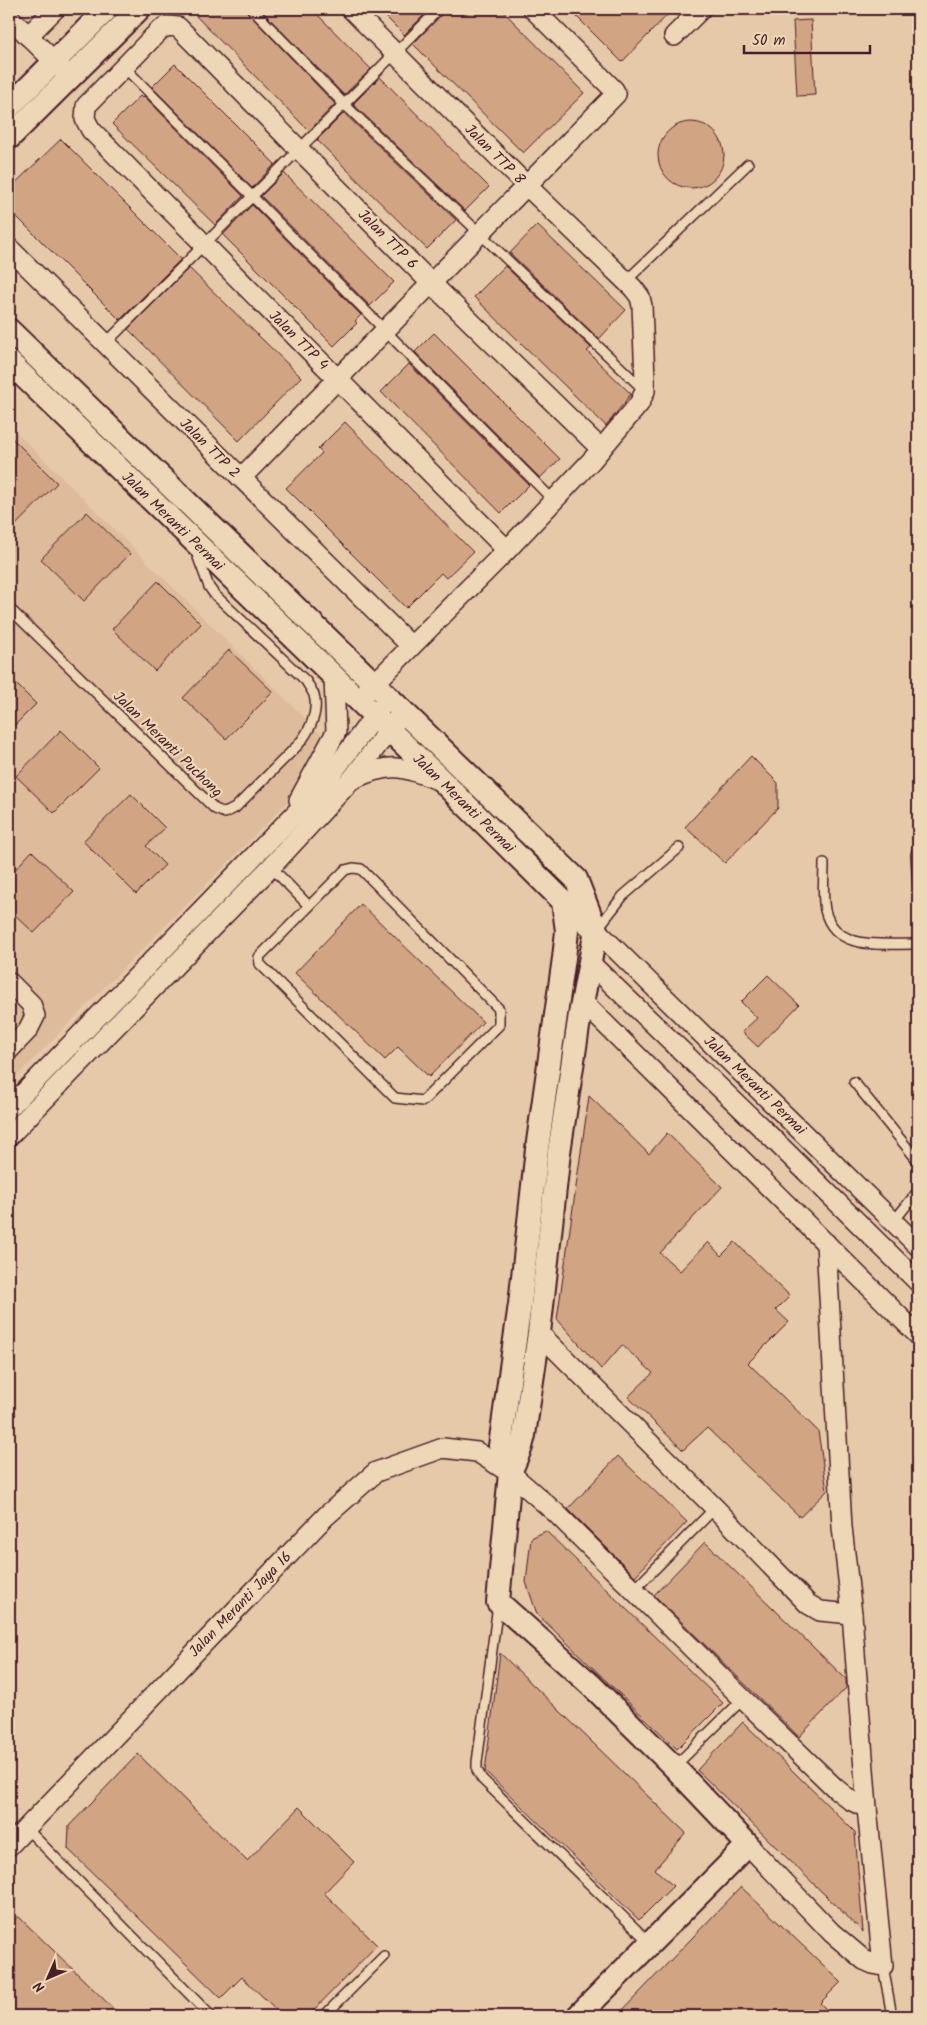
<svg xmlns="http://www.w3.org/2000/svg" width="927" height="2025" viewBox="0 0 927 2025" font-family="Kalam,sans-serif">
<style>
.built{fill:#ddbb9b}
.building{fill:#d1a484;stroke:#4a1f2b}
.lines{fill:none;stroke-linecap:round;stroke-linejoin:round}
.service-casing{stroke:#4a1f2b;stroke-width:12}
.minor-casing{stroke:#4a1f2b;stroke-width:22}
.tertiary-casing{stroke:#4a1f2b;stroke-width:26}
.path{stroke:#4a1f2b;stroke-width:3;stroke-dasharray:4 4;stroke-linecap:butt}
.service{stroke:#edd7b6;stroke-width:9}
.minor{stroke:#edd7b6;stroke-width:19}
.tertiary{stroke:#edd7b6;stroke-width:22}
.labels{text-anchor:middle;stroke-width:4.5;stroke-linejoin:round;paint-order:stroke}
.street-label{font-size:15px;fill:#4a1f2b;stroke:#edd7b6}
</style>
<rect width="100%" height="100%" fill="#e6c9a8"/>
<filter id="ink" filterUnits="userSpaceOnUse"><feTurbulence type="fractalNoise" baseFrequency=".02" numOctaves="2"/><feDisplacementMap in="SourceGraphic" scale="10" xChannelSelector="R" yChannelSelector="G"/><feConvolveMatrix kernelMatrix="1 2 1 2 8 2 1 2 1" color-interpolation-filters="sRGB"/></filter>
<g filter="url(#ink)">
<path class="built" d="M9,425L338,751L9,1084Z"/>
<g class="building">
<path d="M189,9H246L248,13L335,104L309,131Z"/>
<path d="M260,9H312L371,69L344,95Z"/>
<path d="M378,9H430L404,35Z"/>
<path d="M445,9H501L584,93L523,153L413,44L443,13Z"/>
<path d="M569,9H673L622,62Z"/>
<path d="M811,20L815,95L797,96L793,21Z"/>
<path d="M175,64L275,164L252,188L152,87Z"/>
<path d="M380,77L489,187L465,211L353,104Z"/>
<path d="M140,96L142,98L144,96L243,196L215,225L112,124Z"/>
<path d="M344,113L456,220L427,249L317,140Z"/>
<circle cx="691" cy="155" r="33"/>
<path d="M61,139L181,259L120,320L9,209V189Z"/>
<path d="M284,173L394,282L370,306L261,196Z"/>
<path d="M252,205L361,315L355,321L357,323L334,346L223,235Z"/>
<path d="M537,225L626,310L599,339L510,253Z"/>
<path d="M505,266L591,348L587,351L631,394L606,426L474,297Z"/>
<path d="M189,268L301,377L239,441L128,329Z"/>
<path d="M434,333L560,459L540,478L415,352Z"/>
<path d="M409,364L529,485L501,513L381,392Z"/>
<path d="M345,422L473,552L446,578L441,573L406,608L286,488L322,453L318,449Z"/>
<path d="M9,435L57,483L9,532Z"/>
<path d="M87,512L130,554L84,601L41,559Z"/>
<path d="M158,581L201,624L155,671L112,629Z"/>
<path d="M229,650L273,692L226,739L183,698Z"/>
<path d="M9,677L36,704L9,731Z"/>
<path d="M61,730L99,768L54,813L16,776Z"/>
<path d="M751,756L778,783V808L725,863L685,827Z"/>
<path d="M131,794L165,828L146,846L165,865L136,894L83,841Z"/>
<path d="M32,851L74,892L34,933L9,909V876Z"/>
<path d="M361,904L483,1022L429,1077L398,1047L385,1060L295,973Z"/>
<path d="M768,975L799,1005L758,1047L742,1032L757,1018L741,1002Z"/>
<path d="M589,1096L649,1154L667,1133L722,1187L660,1253L680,1271L708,1242L721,1256L735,1242L790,1296L776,1310L789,1322L748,1363L818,1431L827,1491L800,1517L707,1428L683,1450L628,1397L653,1373L622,1345L601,1369L557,1319Z"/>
<path d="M618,1456L687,1522L635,1576L568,1509Z"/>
<path d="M546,1531L723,1703L677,1749L537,1614L526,1582L531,1538Z"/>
<path d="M705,1542L846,1679V1688L799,1737L654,1595Z"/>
<path d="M500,1653L686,1833L655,1869L673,1886L639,1920L485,1771Z"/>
<path d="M743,1722L855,1832L863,1932L697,1770Z"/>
<path d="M138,1754L247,1861L299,1807L354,1862L324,1893L377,1945L308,2016H283L242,1977L221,1998L68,1849L69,1826Z"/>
<path d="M741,1887L841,1982L820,2003L833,2016H617Z"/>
<path d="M18,1916L121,2016H9V1926Z"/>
</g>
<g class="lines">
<g class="service-casing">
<g id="service">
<path d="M252,9L344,104L643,389"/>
<path d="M124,67L554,501"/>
<path d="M626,281L748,164"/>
<path d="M105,344L439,9"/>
<path d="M9,608L215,809L225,813L235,808L298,745C309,732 319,713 314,695C312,690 308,685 306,681L214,594L209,587L196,552"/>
<path d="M918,848L916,855L918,883"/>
<path d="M824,863C824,878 822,896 825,910C835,953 885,943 918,944"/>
<path d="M271,867L309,906"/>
<path d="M353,868L361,869L499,1009V1025L423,1101L395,1098L260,964L259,957L345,870Z"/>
<path d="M598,928L623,896L679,848"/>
<path d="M854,1082L918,1161"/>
<path d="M894,1221L918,1191"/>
<path d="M634,1590L715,1508"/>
<path d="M498,1605L477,1762V1770L482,1779L650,1943"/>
<path d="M674,1767L743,1699"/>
<path d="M26,1828L211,2016"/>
<path d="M883,1966L892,2016"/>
<path d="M324,2016L384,1956"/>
</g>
</g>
<g class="minor-casing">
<g id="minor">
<path d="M351,9L526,185L633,288L640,297L642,306L645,379V391L639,404L592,460L507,550L364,694"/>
<path d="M9,17L65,72"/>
<path d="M28,36L55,9"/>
<path d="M674,36L701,9"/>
<path d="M9,248L411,646"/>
<path d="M241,478L616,94L614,90L533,9"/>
<path d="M507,550L91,130L85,119L86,106L159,31L167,26L178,27L431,283L601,449"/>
<path d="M353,779C390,762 401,766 438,780"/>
<path d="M299,800L336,732L334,677"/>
<path d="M596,930L918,1246"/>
<path d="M590,963L768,1134L918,1282"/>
<path d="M9,982L31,1004L35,1016L28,1030L9,1050"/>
<path d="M582,1001L918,1335"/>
<path d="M9,1108L325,783L383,704"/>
<path d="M9,1136L271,867L352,779L398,718"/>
<path d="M539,1333L715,1508L808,1604L820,1611L852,1614"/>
<path d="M748,1845L832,1933L864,1960L873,1964L883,1966L867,1808L852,1614L842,1527L826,1243"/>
<path d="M9,1846L326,1516L376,1472L443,1448L477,1452L510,1473L556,1513L743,1699L835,1788L850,1800L867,1808"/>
</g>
</g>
<g class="tertiary-casing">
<g id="tertiary">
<path d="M9,107L107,9"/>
<path d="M9,138L139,9"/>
<path d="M9,330L576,879L596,930L580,1014L559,1152L539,1333L524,1435L521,1447L510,1473L498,1602L592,1686L674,1767L748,1845L578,2016"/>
<path d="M9,362L442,781L563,901L593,928"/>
<path d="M510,1473L500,1446L520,1304L537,1149L564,958L567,931L563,901"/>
</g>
</g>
<path class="path" d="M857,11L859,9"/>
<use href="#service" class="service"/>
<use href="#minor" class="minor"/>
<use href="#tertiary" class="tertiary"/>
</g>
</g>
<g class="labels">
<g class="street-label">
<text transform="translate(495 154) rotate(45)" y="5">Jalan TTP 8</text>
<text transform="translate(388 239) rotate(45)" y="5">Jalan TTP 6</text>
<text transform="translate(299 340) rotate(45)" y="5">Jalan TTP 4</text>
<text transform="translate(210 448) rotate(45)" y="5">Jalan TTP 2</text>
<text transform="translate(173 521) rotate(44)" y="5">Jalan Meranti Permai</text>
<text transform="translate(168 744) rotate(44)" y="5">Jalan Meranti Puchong</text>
<text transform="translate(464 803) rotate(44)" y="5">Jalan Meranti Permai</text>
<text transform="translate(755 1085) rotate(44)" y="5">Jalan Meranti Permai</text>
<text transform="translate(240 1604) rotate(-46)" y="5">Jalan Meranti Jaya 16</text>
</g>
</g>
<rect width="927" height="2025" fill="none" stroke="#edd7b6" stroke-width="30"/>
<rect x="15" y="15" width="897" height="1995" fill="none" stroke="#4a1f2b" stroke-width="2" filter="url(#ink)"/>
<g transform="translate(48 1978) rotate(225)" stroke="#edd7b6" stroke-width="4" paint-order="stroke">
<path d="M0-4L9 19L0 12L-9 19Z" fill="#4a1f2b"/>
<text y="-8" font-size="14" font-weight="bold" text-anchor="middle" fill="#4a1f2b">N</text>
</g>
<path d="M744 45v8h126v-8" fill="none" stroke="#4a1f2b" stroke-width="2.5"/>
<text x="752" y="45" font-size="15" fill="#4a1f2b" stroke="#edd7b6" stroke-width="4" paint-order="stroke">50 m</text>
</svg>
